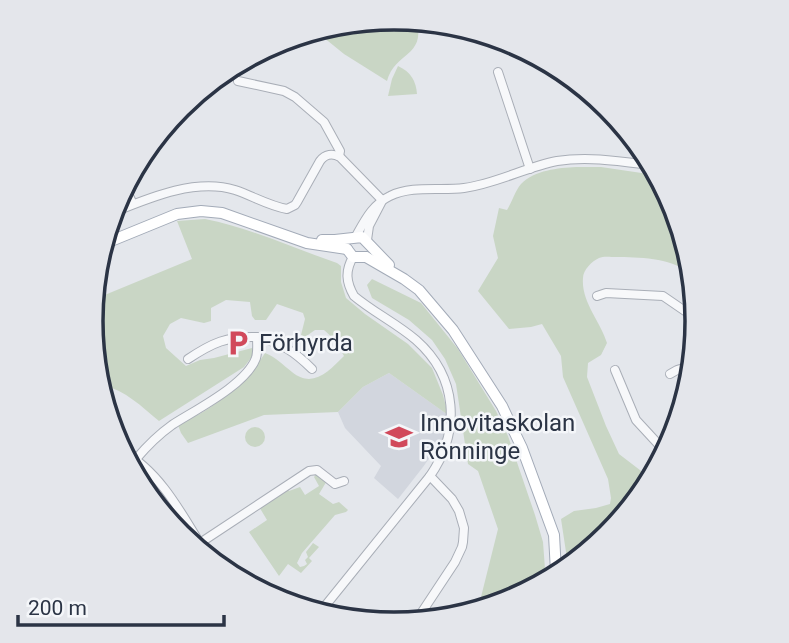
<svg xmlns="http://www.w3.org/2000/svg" width="789" height="643" viewBox="0 0 789 643" font-family="Roboto,sans-serif">
<style>
.built{fill:#d2d6de}
.green{fill:#c9d6c5}
.lines{fill:none;stroke-linecap:round;stroke-linejoin:round}
.minor-casing{stroke:#a9aeb7;stroke-width:10}
.major-casing{stroke:#a3abb8;stroke-width:12}
.minor{stroke:#f7f8fa;stroke-width:8}
.major{stroke:#fff;stroke-width:10}
.labels{text-anchor:middle;stroke-width:5;stroke-linejoin:round;paint-order:stroke}
.poi-label{font-size:24px;fill:#2b3445;stroke:#f4f6f9;text-anchor:start}
.rim{fill:none;stroke:#2b3445;stroke-width:3.5}
</style>
<rect width="100%" height="100%" fill="#e4e7ec"/>
<path class="built" d="M389,373L448,415L447,433L423,467L398,499L374,478L381,466L345,428L338,412L363,387Z"/>
<g class="green">
<path d="M395,18L417,22C425,57 395,52 387,81L344,54L328,41L315,33Z"/>
<path d="M398,66C411,72 416,81 417,94L388,96L392,79Z"/>
<path d="M576,167H601L655,175L676,206L689,272C669,258 639,257 615,257C611,257 603,256 599,258C592,261 583,270 583,278C581,302 601,322 607,343L601,355L588,363L587,377L606,426L619,454L649,477L609,537L566,566V552L561,519L574,511L596,508L610,504L611,498L608,479L563,377L561,356L542,324L531,327L509,329L478,291L498,258L493,236L499,208L507,210C512,202 515,191 521,184C535,170 558,168 576,167Z"/>
<path d="M205,219C250,228 293,248 337,263L341,266V282L346,298L365,314L408,344L432,368L443,395L448,415L389,373L363,387L338,412L264,415L188,443L181,433L178,425C186,419 195,417 203,412C228,396 250,378 265,353C276,357 283,365 292,372C313,389 329,371 344,356L334,339L324,330H315L305,337L301,335L305,319L303,313L277,304L266,320H255L252,316L250,302L226,300L211,308V321L204,323L181,318L170,324L163,336L166,348L186,366L200,360L214,358L252,348L254,350V354L244,367L159,421C141,406 126,391 103,385L91,321L95,299L192,259L177,221Z"/>
<path d="M372,279L421,303L458,349L496,411L508,436L535,515L543,542L545,569L544,580L510,603L478,609L498,529L478,471L468,464L456,384L445,359L432,340L409,320L372,298L367,285Z"/>
<circle cx="255" cy="437" r="10"/>
<path d="M321,468L328,479L319,494L333,504L339,502L348,510L346,512L335,515L302,553L297,563L300,567L304,566L307,564L305,560L308,557L306,552L313,543L319,547L309,558L312,561L301,573L288,564L279,576L249,532L267,520L258,505L286,486L289,491L300,487L305,495L319,486L314,477Z"/>
</g>
<g class="lines">
<g class="minor-casing">
<g id="minor">
<path d="M498,72L530,169"/>
<path d="M238,81L284,91L295,97L324,122L340,151L339,156"/>
<path d="M125,188L133,204"/>
<path d="M112,213C149,198 195,178 235,190C253,196 269,206 287,209L295,205L297,202L320,161C325,154 333,153 340,157L382,200"/>
<path d="M356,236C365,220 373,204 390,196C412,185 440,191 464,188C498,183 526,167 557,161C587,156 619,161 649,165"/>
<path d="M367,240L369,226L381,203"/>
<path d="M597,296L606,293L663,296L698,320"/>
<path d="M257,337C280,342 295,352 312,369"/>
<path d="M615,370L636,420L660,446L667,451"/>
<path d="M670,374L677,370L690,366"/>
<path d="M123,452C161,471 185,520 207,555"/>
<path d="M136,459C147,446 158,435 172,425C195,410 246,385 256,358C258,351 257,344 257,337C227,336 212,343 188,359"/>
<path d="M200,543L309,471L317,470L335,484L344,481"/>
<path d="M321,611L430,476C461,431 458,377 416,340C396,323 373,312 354,296C346,282 345,271 353,257"/>
<path d="M416,621L455,562L462,547L463,542L464,528L459,511L452,499L430,476"/>
</g>
</g>
<g class="major-casing">
<g id="major">
<path d="M322,240H335L362,237L389,265"/>
<path d="M106,243L177,214L201,211L222,213L307,243L347,249"/>
<path d="M347,249L353,257H366"/>
<path d="M366,257L404,279L419,290L453,330L502,406L522,448L554,535L556,572"/>
</g>
</g>
<use href="#minor" class="minor"/>
<use href="#major" class="major"/>
</g>
<defs>
<g id="parking-bare" transform="scale(2.1)"><path d="M-3.5-5.5H1a3.5 3.5 0 0 1 0 7H-1V5.5H-3.5ZM-1-3.4V-.6H.8a1.4 1.4 0 0 0 0-2.8Z" fill="#d1495b" stroke="#f4f6f9" stroke-width="2.5" paint-order="stroke"/></g>
<g id="school-bare" transform="scale(2.1)"><path d="M0-5L7-2L0 1L-7-2ZM-4 1L0 2.5L4 1V4Q0 6-4 4Z" fill="#d1495b" stroke="#f4f6f9" stroke-width="2.5" paint-order="stroke"/></g>
</defs>
<g fill-rule="evenodd">
<use href="#parking-bare" x="238" y="343"/>
<use href="#school-bare" x="399" y="437"/>
</g>
<g class="labels">
<g class="poi-label">
<text x="259" y="351">Förhyrda</text>
<text x="420" y="431">Innovitaskolan<tspan x="420" dy="28">Rönninge</tspan></text>
</g>
</g>
<path d="M0 0H789V643H0ZM103 321a291 291 0 1 1 582 0a291 291 0 1 1-582 0Z" fill="#e4e6eb" fill-rule="evenodd"/>
<path class="rim" d="M103 321a291 291 0 1 1 582 0a291 291 0 1 1-582 0Z"/>
<path d="M18 615v10h206v-10" fill="none" stroke="#2b3445" stroke-width="3.5"/>
<text x="28" y="615" font-size="21" fill="#2b3445" stroke="#f4f6f9" stroke-width="5" paint-order="stroke">200 m</text>
</svg>
